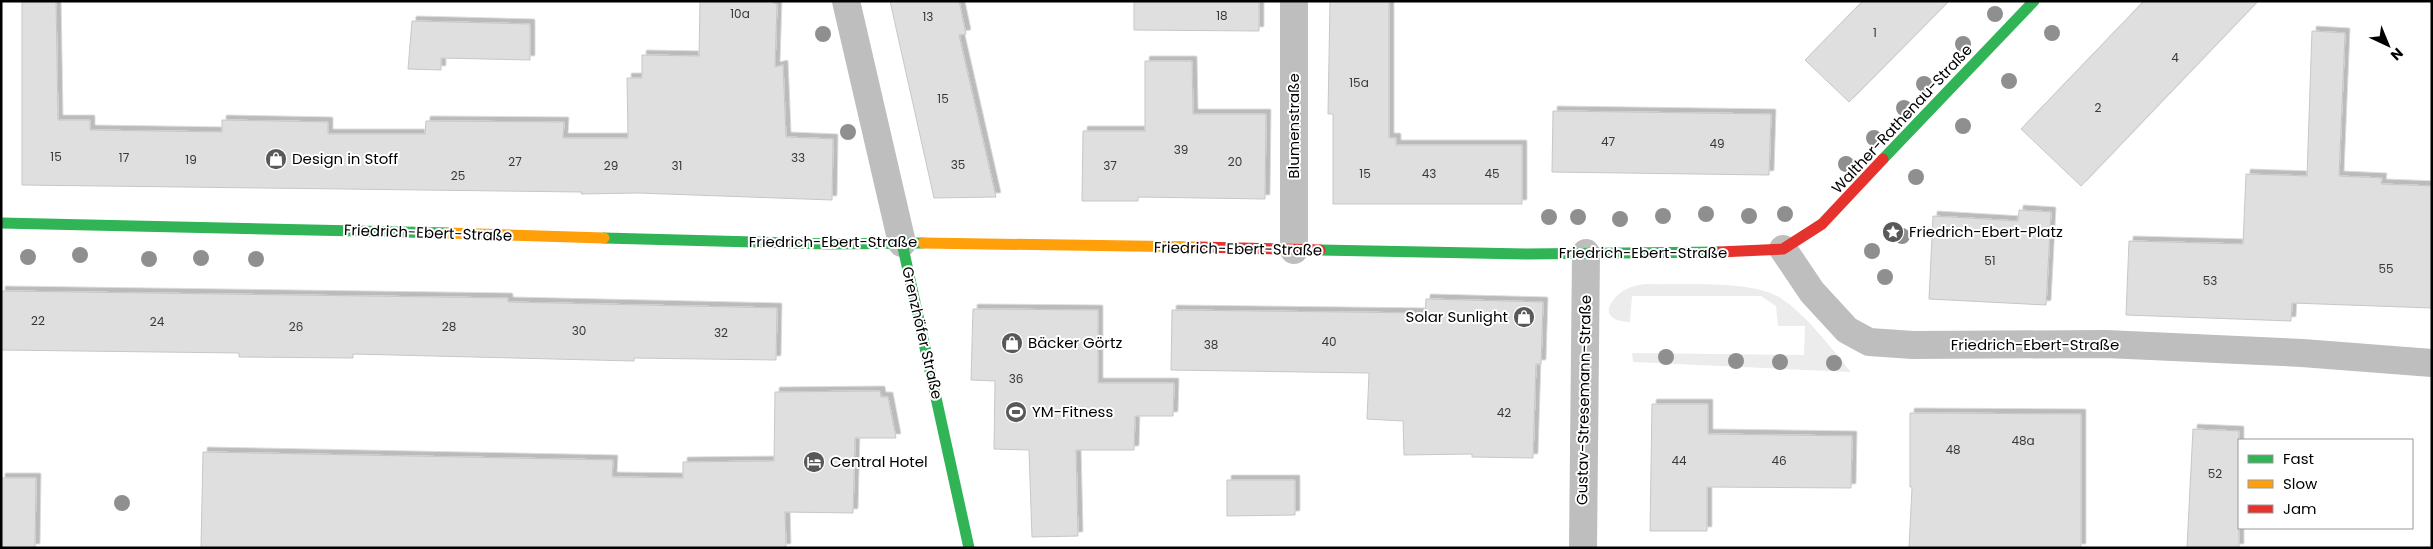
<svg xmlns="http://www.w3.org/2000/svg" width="2433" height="549" viewBox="0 0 2433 549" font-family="Poppins,sans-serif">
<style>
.green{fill:#ececec}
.building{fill:#dfdfdf;stroke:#c7c7c7;filter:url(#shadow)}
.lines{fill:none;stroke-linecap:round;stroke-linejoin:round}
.street{stroke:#bebebe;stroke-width:28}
.fast{stroke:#30b455;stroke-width:11}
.slow{stroke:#ff9f0a;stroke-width:11}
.jam{stroke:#e5322d;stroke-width:11}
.tree{fill:#8f8f8f}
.labels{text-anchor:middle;stroke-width:4;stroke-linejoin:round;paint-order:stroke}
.number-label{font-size:12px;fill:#383838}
.street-label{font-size:15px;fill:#000;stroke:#fff}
.poi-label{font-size:15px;fill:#000;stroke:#fff;text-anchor:start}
</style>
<defs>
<filter id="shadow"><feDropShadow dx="4.5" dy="-4.5" stdDeviation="0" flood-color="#0004"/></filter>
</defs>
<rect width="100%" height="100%" fill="#fff"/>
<path class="green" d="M1646,284C1681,285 1749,280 1779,297C1806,314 1831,348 1851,372L1633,362L1632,353L1804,355L1805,326H1778L1776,306L1761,296H1632L1630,322C1606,322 1602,308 1620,293C1628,287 1636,285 1646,284Z"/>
<g class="building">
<path d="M22,1H56L58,120H90V130L222,132V120L328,122V134H425L426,121L564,122L563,138H628L627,78H642V55L699,56L700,1H773V3L777,4L775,67L783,65L786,137L833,139L832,200L638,193L581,194L582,192L22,185Z"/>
<path d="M890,1H959L966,34L959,35L996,197L934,198Z"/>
<path d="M1134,1H1259V31L1134,30Z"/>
<path d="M1330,1H1389V138H1396V145H1522V204H1333V114H1328Z"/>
<path d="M1863,1H1949L1849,102L1805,60Z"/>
<path d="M2144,1H2258L2081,186L2021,129Z"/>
<path d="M412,21L530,24V60L441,58V70L408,69Z"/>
<path d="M2312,31L2345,33L2339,176L2382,178L2381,184L2432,186V308L2292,303L2291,321L2126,315L2129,241L2243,244L2246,174L2307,176Z"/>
<path d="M1145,61H1192L1193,114H1266L1265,199L1138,197V201H1082L1083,131H1145Z"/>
<path d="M1553,111L1771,114L1769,175L1552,172Z"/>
<path d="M2019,210L2051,212L2046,305L1929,299L1933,216L2018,221Z"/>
<path d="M1,291L508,298V302L777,308L776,360L634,358V361L353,354V358L239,357V353L1,350Z"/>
<path d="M1426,299L1543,302L1541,364H1536L1533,458L1472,457V454L1404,455L1403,421L1367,419L1369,373L1171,370L1172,310L1425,313Z"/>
<path d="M973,309L1098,310V383H1174L1173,416H1135L1134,450H1076L1078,536L1032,537L1029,450L994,449L995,381L971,380Z"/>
<path d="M880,391L881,397H888L896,438H855L853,513L785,512L786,548H201L203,452L613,460L612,477L683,478V462L774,461L775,392Z"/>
<path d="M1652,404H1708V434L1852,436L1851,488L1707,487V531H1650Z"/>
<path d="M1910,413L2081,414V548H1909L1912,487H1910Z"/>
<path d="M2193,429L2239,431V548H2187Z"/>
<path d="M1,478H36L35,548H1Z"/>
<path d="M1227,480H1295V515L1227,516Z"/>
</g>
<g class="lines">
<g class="street">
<path d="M846,1L902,243"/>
<path d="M1294,1V250"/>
<path d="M1783,249L1812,292L1847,330L1869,342L1913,345L2106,344L2302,353L2432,363"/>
<path d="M1583,548L1586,253"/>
</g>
<g class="fast">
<path d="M1883,159L2034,1"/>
<path d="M1,223L449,233"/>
<path d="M604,238L829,244L923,243"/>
<path d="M902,243L969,548"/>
<path d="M1320,250L1526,254L1719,252"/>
</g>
<g class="slow">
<path d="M449,233L604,238"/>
<path d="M923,243L1199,247"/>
</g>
<g class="jam">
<path d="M1199,247L1320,250"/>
<path d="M1719,252L1783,249L1822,224L1883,159"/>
</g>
</g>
<g class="tree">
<circle cx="1995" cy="14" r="8"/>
<circle cx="2052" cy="33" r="8"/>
<circle cx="823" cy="34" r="8"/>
<circle cx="1963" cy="44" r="8"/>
<circle cx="2009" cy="81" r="8"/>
<circle cx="1924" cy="84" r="8"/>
<circle cx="1904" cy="108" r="8"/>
<circle cx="1963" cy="126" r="8"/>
<circle cx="848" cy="132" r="8"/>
<circle cx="1874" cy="138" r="8"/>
<circle cx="1846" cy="164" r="8"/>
<circle cx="1916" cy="177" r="8"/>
<circle cx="1706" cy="214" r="8"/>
<circle cx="1785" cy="214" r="8"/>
<circle cx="1663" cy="216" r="8"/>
<circle cx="1749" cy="216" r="8"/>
<circle cx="1549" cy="217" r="8"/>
<circle cx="1578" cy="217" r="8"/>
<circle cx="1620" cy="219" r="8"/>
<circle cx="1902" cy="236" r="8"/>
<circle cx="1872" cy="251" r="8"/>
<circle cx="80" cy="255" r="8"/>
<circle cx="28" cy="257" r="8"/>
<circle cx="201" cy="258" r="8"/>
<circle cx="149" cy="259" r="8"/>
<circle cx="256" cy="259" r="8"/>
<circle cx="1885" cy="277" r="8"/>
<circle cx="1666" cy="357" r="8"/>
<circle cx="1736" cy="361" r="8"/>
<circle cx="1780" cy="362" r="8"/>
<circle cx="1834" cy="363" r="8"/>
<circle cx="122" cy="503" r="8"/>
</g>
<defs>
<g id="shop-disc" transform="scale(1.125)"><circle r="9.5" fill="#595959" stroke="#fff"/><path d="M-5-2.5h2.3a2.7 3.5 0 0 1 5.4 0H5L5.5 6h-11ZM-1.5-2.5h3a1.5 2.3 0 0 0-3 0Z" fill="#fff"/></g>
<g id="sight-disc" transform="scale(1.125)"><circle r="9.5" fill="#595959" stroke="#fff"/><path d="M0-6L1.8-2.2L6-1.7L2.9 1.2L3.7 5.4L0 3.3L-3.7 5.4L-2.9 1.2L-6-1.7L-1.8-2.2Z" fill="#fff"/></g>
<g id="stadium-disc" transform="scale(1.125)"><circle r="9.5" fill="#595959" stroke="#fff"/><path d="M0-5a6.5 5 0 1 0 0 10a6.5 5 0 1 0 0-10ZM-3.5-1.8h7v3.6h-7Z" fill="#fff"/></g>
<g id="hotel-disc" transform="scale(1.125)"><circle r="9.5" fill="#595959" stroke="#fff"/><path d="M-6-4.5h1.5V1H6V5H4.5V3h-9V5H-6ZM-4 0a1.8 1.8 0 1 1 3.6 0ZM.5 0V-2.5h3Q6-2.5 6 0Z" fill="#fff"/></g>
</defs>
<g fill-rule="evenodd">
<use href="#shop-disc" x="276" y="159"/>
<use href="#sight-disc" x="1893" y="232"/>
<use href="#shop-disc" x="1524" y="317"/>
<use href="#shop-disc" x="1012" y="343"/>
<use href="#stadium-disc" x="1016" y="412"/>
<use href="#hotel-disc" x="814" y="462"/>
</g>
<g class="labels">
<g class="number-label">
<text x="740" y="18">10a</text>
<text x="1222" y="20">18</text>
<text x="928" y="21">13</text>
<text x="1875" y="37">1</text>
<text x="2175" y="62">4</text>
<text x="1359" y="87">15a</text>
<text x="943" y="103">15</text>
<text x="2098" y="112">2</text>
<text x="1608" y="146">47</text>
<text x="1717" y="148">49</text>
<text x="1181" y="154">39</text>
<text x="56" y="161">15</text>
<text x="124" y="162">17</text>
<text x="798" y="162">33</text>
<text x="191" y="164">19</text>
<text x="515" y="166">27</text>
<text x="1235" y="166">20</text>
<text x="958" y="169">35</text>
<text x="611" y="170">29</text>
<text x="677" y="170">31</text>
<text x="1110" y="170">37</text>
<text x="1365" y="178">15</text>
<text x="1429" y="178">43</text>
<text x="1492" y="178">45</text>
<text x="458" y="180">25</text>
<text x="1990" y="265">51</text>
<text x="2386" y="273">55</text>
<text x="2210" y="285">53</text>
<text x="38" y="325">22</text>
<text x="157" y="326">24</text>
<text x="296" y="331">26</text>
<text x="449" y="331">28</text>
<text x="579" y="335">30</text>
<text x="721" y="337">32</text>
<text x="1329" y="346">40</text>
<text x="1211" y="349">38</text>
<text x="1016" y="383">36</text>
<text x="1504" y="417">42</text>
<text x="2023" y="445">48a</text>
<text x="1953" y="454">48</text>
<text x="1679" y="465">44</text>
<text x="1779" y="465">46</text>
<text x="2215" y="478">52</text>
</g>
<g class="street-label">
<text transform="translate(1902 119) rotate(-47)" y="5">Walther-Rathenau-Straße</text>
<text transform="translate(1294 126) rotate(-90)" y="5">Blumenstraße</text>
<text transform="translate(428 233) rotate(2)" y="5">Friedrich-Ebert-Straße</text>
<text x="833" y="247">Friedrich-Ebert-Straße</text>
<text transform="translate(1238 249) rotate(1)" y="5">Friedrich-Ebert-Straße</text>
<text x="1643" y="258">Friedrich-Ebert-Straße</text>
<text transform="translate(922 333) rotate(77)" y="5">Grenzhöfer Straße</text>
<text x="2035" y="350">Friedrich-Ebert-Straße</text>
<text transform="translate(1584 400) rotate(-89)" y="5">Gustav-Stresemann-Straße</text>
</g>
<g class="poi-label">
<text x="292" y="164">Design in Stoff</text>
<text x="1909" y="237">Friedrich-Ebert-Platz</text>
<text x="1508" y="322" text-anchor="end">Solar Sunlight</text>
<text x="1028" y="348">Bäcker Görtz</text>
<text x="1032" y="417">YM-Fitness</text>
<text x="830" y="467">Central Hotel</text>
</g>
</g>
<rect width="2433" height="549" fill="none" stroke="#000000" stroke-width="5"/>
<rect x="2238" y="439" width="175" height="90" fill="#ffffff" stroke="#999999"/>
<rect x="2248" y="455" width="25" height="8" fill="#30b455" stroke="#999999"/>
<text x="2283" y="464" font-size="15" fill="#000000">Fast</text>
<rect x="2248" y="480" width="25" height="8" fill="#ff9f0a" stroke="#999999"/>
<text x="2283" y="489" font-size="15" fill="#000000">Slow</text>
<rect x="2248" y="505" width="25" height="8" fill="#e5322d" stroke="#999999"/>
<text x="2283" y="514" font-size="15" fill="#000000">Jam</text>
<g transform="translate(2388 45) rotate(136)" stroke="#ffffff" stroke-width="4" paint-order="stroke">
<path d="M0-4L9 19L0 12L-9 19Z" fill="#000000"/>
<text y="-8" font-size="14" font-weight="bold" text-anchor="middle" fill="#000000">N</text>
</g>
</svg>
